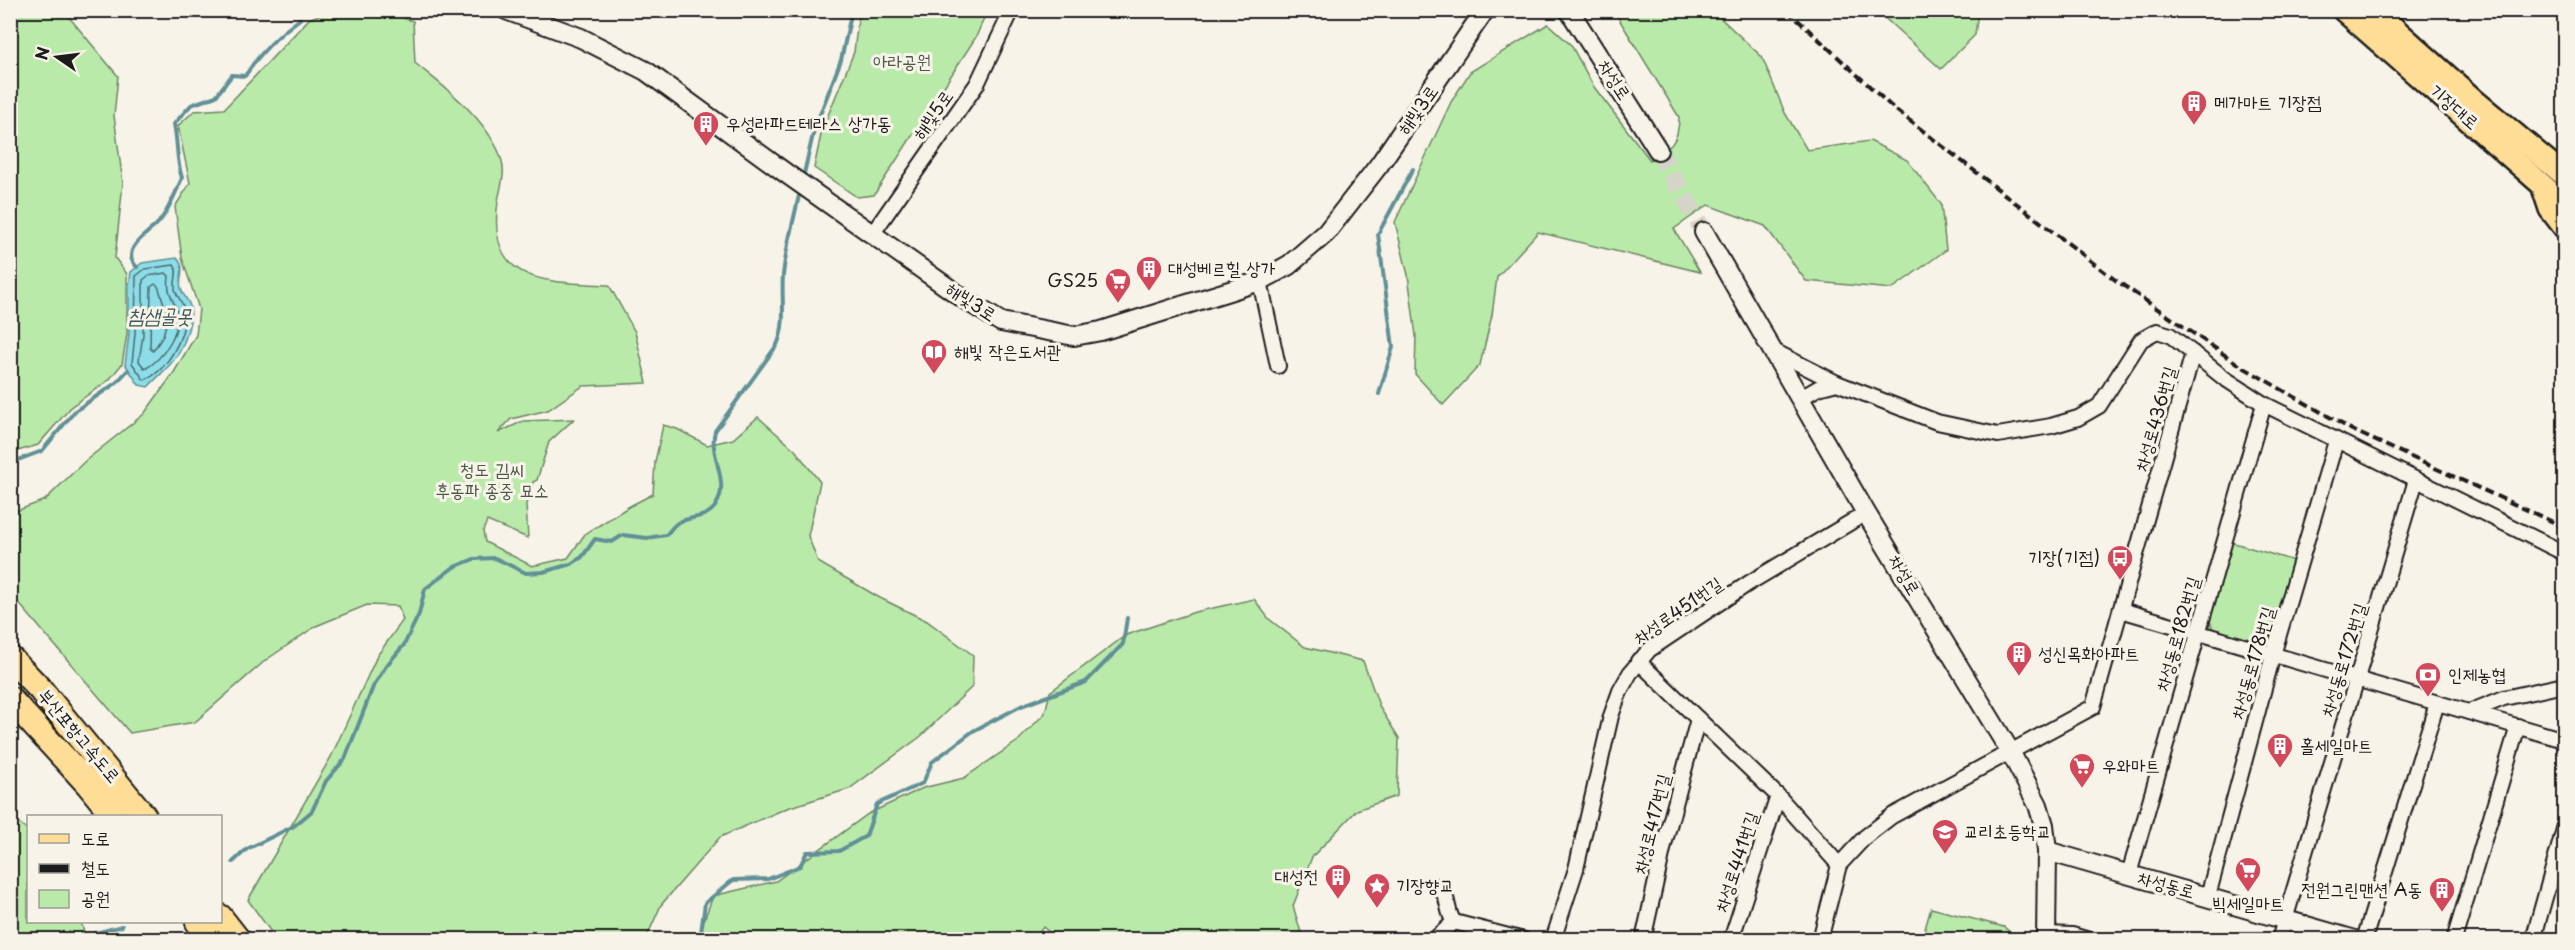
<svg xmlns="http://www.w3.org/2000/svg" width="2575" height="950" viewBox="0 0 2575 950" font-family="'Playpen Sans','Poor Story',sans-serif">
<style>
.green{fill:#baeaaa;stroke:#6b8363;stroke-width:1.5}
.water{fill:#8ddde8;stroke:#609096;stroke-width:1.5}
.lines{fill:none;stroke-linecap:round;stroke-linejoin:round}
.shore{stroke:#49696e;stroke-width:1.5}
.stream{stroke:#609096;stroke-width:4}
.secondary-tunnel{stroke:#d6d3c9;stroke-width:18;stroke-dasharray:18 9;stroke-linecap:butt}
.street-casing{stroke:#1c1c1c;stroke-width:18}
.secondary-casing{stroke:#1c1c1c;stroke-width:22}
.primary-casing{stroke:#1c1c1c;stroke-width:26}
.highway-casing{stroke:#1c1c1c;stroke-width:28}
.street{stroke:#f7f3e8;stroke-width:14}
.secondary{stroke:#f7f3e8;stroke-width:18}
.primary{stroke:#fedd96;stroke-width:21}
.highway{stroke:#fedd96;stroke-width:24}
.rail{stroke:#1c1c1c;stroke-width:4;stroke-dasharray:9 4.5;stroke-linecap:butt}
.labels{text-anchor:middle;stroke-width:6;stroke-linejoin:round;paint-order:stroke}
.park-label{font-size:18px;fill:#4b5a47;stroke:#f7f3e8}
.street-label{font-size:18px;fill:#1c1c1c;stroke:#f7f3e8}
.poi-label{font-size:18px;fill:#1c1c1c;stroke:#f7f3e8;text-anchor:start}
.water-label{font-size:20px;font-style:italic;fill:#3e5659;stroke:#f7f3e8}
</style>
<rect width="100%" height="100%" fill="#f7f3e8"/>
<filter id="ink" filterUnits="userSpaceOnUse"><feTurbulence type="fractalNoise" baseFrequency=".0167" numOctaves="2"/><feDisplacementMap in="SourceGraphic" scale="12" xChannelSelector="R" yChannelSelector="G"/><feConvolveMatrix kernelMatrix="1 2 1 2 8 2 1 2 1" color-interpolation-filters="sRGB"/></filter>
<g filter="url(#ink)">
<g class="green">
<path d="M11,10L64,11L118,76L114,116L123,183L115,258L127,274V334L122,364L109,380L72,406L38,445L11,453Z"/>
<path d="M329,11H380L413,21L415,63C445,88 479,112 497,148C508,171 502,179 498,201C486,285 546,282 609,285L635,332L647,383L583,386L548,410L511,419L498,433L523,421L574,419L549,442L537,480L533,482L526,504L528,538L487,521L483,531L485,542L532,566L568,558L585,534L630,506L653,494L655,462L663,425L677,429L707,445L733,439L758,417L795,450L820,482L808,536L818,562L880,598L927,621L973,655L972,687L920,737L849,789L787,808L720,837L661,905L646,939H276L248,900L331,757L377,656L403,620L398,606L367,605L316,626L266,660L195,722L130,733L11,594V513L45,500L85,461L144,414L173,374L196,335L199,309L182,258L175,207L190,183L178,126L194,111L224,109L309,19Z"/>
<path d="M859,11H987L976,37L874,195L857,197L814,168L822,130L854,52Z"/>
<path d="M1614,11H1713L1762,57L1785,113L1807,150L1870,141L1907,160L1941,204L1946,250L1892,289L1806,281L1765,226L1708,205L1674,229L1700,272L1538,232L1497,277L1492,315L1480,365L1443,405L1415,374L1416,336L1408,275L1395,222L1451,102L1470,72L1548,24L1571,45L1594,87L1650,160C1671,148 1679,142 1679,117Z"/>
<path d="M1978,11L1975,35L1941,69L1877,11Z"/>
<path d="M2231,542L2294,561L2271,641L2264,644L2213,629L2209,619Z"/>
<path d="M1254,599L1269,619L1305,647L1363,661L1380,708L1399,738L1397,796L1357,810L1312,857L1293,906L1303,939H1057L1043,927L1034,940L697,939L713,896L776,881L868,814L923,788L964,778L1018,741L1045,713L1050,692L1126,635L1195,612Z"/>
<path d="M10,816L28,830V922H81L86,939H11Z"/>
<path d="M1931,908L2004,927L2018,939H1922Z"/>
</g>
<path class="water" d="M177,258C187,267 178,278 181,289C183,295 188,300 190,306C192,315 190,322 188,330C180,360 168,366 148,387L139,385L125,364L129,334V286L131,272L142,263Z"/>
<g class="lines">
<g class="shore">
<path d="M174,265C179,272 174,279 175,288C175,295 183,302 184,309C188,334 167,372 144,380L132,363L135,334L136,276L145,269Z"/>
<path d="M166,273L169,276C167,293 171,294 176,308C183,330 163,359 145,369L139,361L143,335V280L148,276Z"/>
<path d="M155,284L158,286L168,316L163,336L153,351L150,348L151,287Z"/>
</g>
<g class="stream">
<path d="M803,178L814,130L841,60L852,10"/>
<path d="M137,267C118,249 150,233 159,222C169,210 176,192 182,178C176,160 178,143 174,124L191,105L216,96L232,75L245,76C260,52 278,35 300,19"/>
<path d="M1379,394L1393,347L1378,234L1413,169"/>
<path d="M10,463L42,451L75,411L116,383L128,370"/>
<path d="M233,862L247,849L294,826L312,811L326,781L345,759L373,687L386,666L404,645L419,614L425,589L454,567L474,559L495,558L526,573L543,572L571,564L582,557L595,539L612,542L623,535L647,538L666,535C670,531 674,524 679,522C693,516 707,519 716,505C731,481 708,456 715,431L777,345C787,323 781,298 783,275C786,246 794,219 800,191"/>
<path d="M70,940L122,926"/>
<path d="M700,940L705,903L733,880L768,879L800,866L807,852L839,851L866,836L877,804L923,783L932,762L973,731L1021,706L1086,682L1123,644L1127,618"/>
</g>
<path class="secondary-tunnel" d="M1658,150L1704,232"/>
<g class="street-casing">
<g id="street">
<path d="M873,233L977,84L1012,10"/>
<path d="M1260,281L1278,366"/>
<path d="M1772,350L1837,383"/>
<path d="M1801,398L1818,388L1837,383L1937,422L1998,435L2051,426L2078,418L2099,406L2141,340L2157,331L2170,335L2224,378L2264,404L2564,553"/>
<path d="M2121,610L2564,740"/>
<path d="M1638,661L1778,796L1839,865"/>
<path d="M2469,712L2504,698L2564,685"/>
<path d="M2129,874L2264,404"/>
<path d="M1438,886C1451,899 1445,909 1454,922"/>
<path d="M2208,896L2273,655L2336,441"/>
<path d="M1454,922L1524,940"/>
<path d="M2046,934L2072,935L2089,940"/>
<path d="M1434,940L1454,922"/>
<path d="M1553,940L1576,869L1611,716L1620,691L1630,673L1649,650L1749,583L1866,513"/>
<path d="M1643,940L1664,845L1698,719"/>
<path d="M1731,940L1778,796"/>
<path d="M1820,940L1839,865L1865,837L1892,816L2093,707L2193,353"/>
<path d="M2279,940L2416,480"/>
<path d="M2364,940L2437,703"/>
<path d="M2454,940L2518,726"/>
<path d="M2533,940L2564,829"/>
</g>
</g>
<g class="secondary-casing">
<g id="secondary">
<path d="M506,10L581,38L646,71L787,174L967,301L1001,322L1074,336L1101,331L1229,291L1260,281L1289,265L1326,233L1379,165L1485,10"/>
<path d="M1569,10L1658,150"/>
<path d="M1704,232L1866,513L2011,753L2038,805L2044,825L2047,851L2046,940"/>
<path d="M2047,851L2355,940"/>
</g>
</g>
<g class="primary-casing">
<g id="primary">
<path d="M2343,10L2564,204"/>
<path d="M2374,10L2474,100L2564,175"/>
<path d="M2544,191L2550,209L2564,227"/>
</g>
</g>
<g class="highway-casing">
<g id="highway">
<path d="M10,658L40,689L144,816"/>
<path d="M10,699L88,784L114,816"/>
<path d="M220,917L238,940"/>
<path d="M198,922L213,940"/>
</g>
</g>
<use href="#street" class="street"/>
<use href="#secondary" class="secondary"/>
<use href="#primary" class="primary"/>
<use href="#highway" class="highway"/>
<path class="rail" d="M1787,10L1892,107L2114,279L2241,366L2352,430L2564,527"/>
</g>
</g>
<defs>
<g id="building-pin" transform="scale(1.35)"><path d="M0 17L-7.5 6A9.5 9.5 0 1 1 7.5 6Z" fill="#d1495b" stroke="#f7f3e8"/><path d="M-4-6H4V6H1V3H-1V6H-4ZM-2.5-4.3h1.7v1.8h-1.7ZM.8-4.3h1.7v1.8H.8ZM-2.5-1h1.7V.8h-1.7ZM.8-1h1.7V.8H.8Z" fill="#fff"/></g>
<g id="supermarket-pin" transform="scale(1.35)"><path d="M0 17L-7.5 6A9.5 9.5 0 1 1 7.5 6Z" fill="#d1495b" stroke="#f7f3e8"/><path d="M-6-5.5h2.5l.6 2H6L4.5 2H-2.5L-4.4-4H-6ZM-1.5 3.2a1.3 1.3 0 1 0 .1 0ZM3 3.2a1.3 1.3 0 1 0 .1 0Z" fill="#fff"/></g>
<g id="library-pin" transform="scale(1.35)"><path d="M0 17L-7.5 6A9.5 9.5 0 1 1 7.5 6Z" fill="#d1495b" stroke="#f7f3e8"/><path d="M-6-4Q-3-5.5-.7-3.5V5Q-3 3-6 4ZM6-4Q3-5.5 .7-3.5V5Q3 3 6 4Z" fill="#fff"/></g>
<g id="bus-pin" transform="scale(1.35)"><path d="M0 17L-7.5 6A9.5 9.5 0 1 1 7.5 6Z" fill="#d1495b" stroke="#f7f3e8"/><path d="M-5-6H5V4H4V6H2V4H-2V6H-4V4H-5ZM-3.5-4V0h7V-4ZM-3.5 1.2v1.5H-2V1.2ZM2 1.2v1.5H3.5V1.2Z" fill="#fff"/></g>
<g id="bank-pin" transform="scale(1.35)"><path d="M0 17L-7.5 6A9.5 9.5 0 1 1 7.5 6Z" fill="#d1495b" stroke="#f7f3e8"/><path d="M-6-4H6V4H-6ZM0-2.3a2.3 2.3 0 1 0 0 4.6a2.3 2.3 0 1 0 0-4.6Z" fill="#fff"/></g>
<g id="school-pin" transform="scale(1.35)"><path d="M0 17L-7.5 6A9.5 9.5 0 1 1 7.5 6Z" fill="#d1495b" stroke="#f7f3e8"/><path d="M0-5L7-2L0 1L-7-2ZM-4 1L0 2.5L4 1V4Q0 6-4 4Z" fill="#fff"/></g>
<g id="sight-pin" transform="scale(1.35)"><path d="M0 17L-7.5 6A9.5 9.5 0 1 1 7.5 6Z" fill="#d1495b" stroke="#f7f3e8"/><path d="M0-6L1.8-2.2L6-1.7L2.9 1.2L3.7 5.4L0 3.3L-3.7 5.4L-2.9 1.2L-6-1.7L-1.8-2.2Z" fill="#fff"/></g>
</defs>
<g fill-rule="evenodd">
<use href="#building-pin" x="2194" y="103"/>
<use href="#building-pin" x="706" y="124"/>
<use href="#building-pin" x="1149" y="269"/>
<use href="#supermarket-pin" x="1118" y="281"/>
<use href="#library-pin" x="934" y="352"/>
<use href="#bus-pin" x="2120" y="558"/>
<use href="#building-pin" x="2019" y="654"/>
<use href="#bank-pin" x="2428" y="675"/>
<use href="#building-pin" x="2280" y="746"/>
<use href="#supermarket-pin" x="2082" y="766"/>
<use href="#school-pin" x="1945" y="832"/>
<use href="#supermarket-pin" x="2248" y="870"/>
<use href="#building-pin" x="1338" y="877"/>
<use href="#sight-pin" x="1377" y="886"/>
<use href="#building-pin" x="2442" y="890"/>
</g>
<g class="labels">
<g class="park-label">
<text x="902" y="68">아라공원</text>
<text x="492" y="476">청도 김씨<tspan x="492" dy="21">후동파 종중 묘소</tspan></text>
</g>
<g class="street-label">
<text transform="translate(1614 80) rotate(57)" y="6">차성로</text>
<text transform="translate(2454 107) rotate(41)" y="6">기장대로</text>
<text transform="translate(1418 110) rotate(-55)" y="6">해빛3로</text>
<text transform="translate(933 115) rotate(-55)" y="6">해빛5로</text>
<text transform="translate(971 302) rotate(33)" y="6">해빛3로</text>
<text transform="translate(2156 419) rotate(-74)" y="6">차성로436번길</text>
<text transform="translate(1904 575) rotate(59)" y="6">차성로</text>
<text transform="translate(1678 611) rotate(-35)" y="6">차성로451번길</text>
<text transform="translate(2178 634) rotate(-74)" y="6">차성동로182번길</text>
<text transform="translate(2344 660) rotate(-73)" y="6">차성동로172번길</text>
<text transform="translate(2253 663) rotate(-74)" y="6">차성동로178번길</text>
<text transform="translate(79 736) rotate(50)" y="6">부산포항고속도로</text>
<text transform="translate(1652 824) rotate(-76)" y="6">차성로417번길</text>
<text transform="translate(1737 862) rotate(-72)" y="6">차성로441번길</text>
<text transform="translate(2166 885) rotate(15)" y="6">차성동로</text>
</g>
<g class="poi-label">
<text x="2214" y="109">메가마트 기장점</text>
<text x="726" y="130">우성라파드테라스 상가동</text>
<text x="1168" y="275">대성베르힐 상가</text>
<text x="1098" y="287" text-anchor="end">GS25</text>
<text x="954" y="358">해빛 작은도서관</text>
<text x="2100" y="564" text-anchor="end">기장(기점)</text>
<text x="2038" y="660">성신목화아파트</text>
<text x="2448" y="681">인제농협</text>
<text x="2300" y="752">홀세일마트</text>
<text x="2102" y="772">우와마트</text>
<text x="1964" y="838">교리초등학교</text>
<text x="1318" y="883" text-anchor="end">대성전</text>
<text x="1396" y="892">기장향교</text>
<text x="2422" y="896" text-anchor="end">전원그린맨션 A동</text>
<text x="2248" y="910" text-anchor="middle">빅세일마트</text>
</g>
<g class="water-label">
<text x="160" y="323">참샘골못</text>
</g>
</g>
<rect width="2575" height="950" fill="none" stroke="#f7f3e8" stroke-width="36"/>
<rect x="18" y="18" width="2539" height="914" fill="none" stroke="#1c1c1c" stroke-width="2" filter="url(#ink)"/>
<rect x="27" y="815" width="195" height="108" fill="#f7f3e8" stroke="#9f9d96" stroke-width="1.5"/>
<rect x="39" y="834" width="30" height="9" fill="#fedd96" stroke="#9f9d96" stroke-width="1.5"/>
<text x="81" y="845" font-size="18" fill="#1c1c1c">도로</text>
<rect x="39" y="864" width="30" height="9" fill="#1c1c1c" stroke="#9f9d96" stroke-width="1.5"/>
<text x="81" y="875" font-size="18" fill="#1c1c1c">철도</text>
<rect x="39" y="890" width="30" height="18" fill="#baeaaa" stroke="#9f9d96" stroke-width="1.5"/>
<text x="81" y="905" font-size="18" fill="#1c1c1c">공원</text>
<g transform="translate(57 57) rotate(284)" stroke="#f7f3e8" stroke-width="4.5" paint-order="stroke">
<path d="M0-4.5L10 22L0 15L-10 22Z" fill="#1c1c1c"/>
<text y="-9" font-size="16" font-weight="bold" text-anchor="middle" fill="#1c1c1c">N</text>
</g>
</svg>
